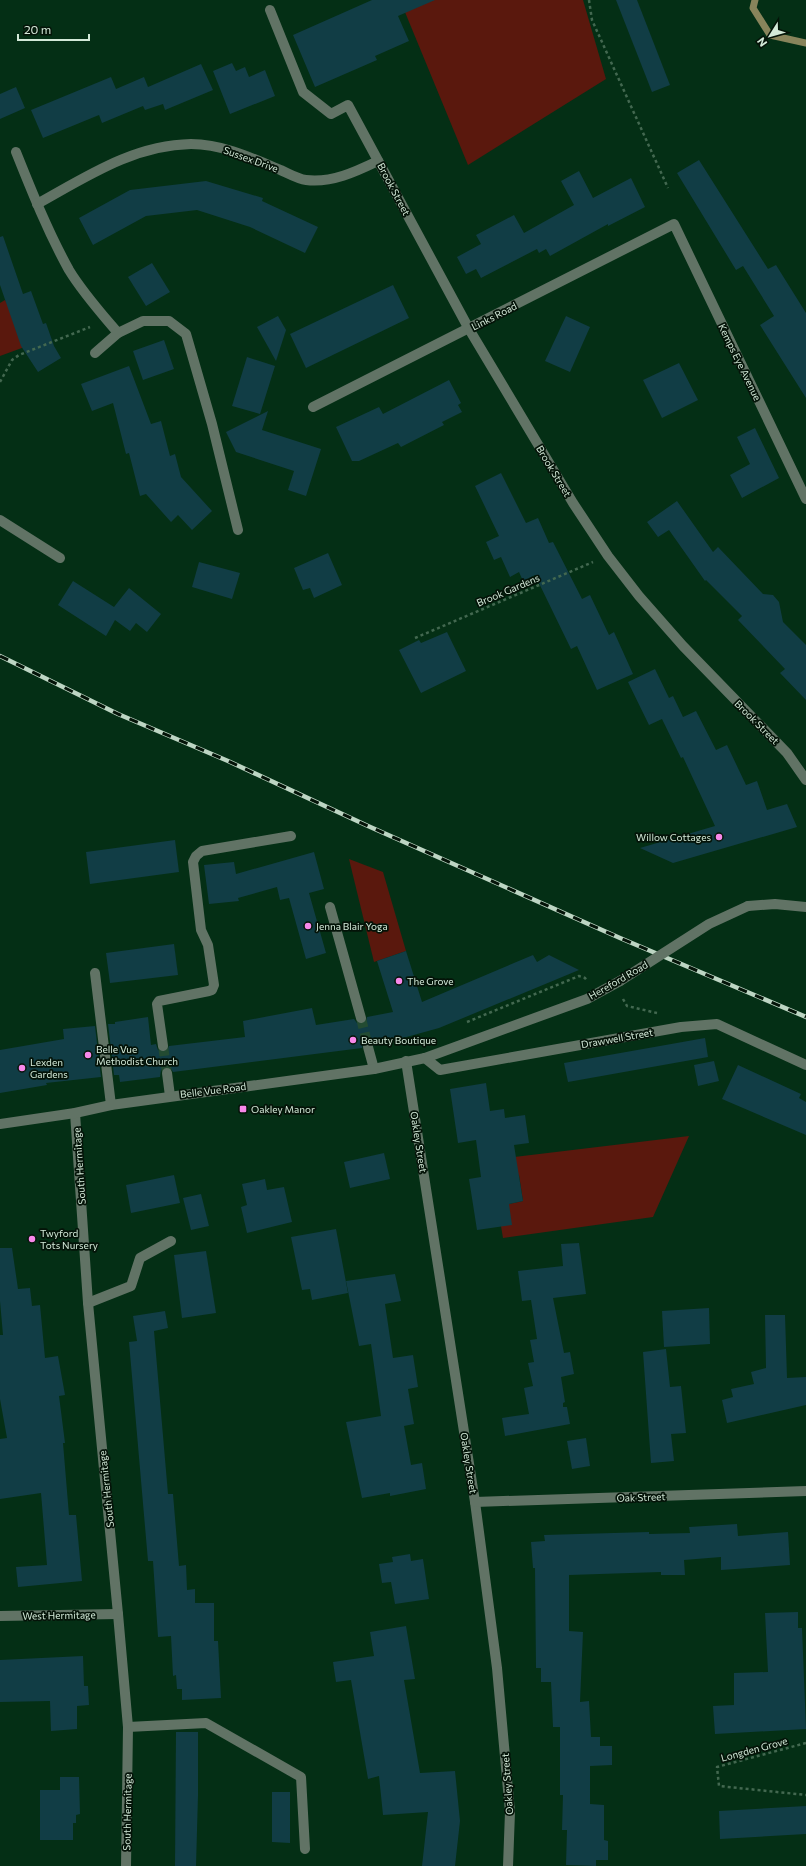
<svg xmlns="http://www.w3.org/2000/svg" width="806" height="1866" viewBox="0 0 806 1866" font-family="Commissioner,sans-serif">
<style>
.green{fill:#5a180d}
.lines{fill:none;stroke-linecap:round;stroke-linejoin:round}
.stream{stroke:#88845b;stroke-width:7}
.building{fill:#113d45}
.minor-tunnel{stroke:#234b32;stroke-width:10;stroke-dasharray:10 5;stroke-linecap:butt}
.path{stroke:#436850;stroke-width:2.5;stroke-dasharray:3 3;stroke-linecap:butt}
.minor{stroke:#617365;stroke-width:10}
.rail-casing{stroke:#bdd5c3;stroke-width:4.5}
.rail{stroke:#041308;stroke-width:3;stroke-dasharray:9;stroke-linecap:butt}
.minor-bridge{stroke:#617365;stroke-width:10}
.poi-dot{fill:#f888ea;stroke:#041308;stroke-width:1.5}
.labels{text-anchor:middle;stroke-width:3.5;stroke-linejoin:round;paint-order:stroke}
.street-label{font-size:10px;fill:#d3e9d8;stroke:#041308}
.poi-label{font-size:10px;fill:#d3e9d8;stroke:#041308;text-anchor:start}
</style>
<rect width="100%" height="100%" fill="#042f15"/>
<g class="green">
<path d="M400,0H583L606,79L468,165Z"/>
<path d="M5,300L30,345L0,356V303Z"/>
<path d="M349,859L383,872L406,951L374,962Z"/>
<path d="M689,1136L653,1217L503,1238L501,1226L509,1204L523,1201L519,1175L482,1161Z"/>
</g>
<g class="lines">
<path class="stream" d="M755,0L753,8L770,35L806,43"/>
</g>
<g class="building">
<path d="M372,0H435L398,16L409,41L375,56L377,60L315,87L293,35Z"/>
<path d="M616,0H637L670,85L652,92Z"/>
<path d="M232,63L236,71L245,67L249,77L265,70L275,96L230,114L213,71Z"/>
<path d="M201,64L213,90L165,110L163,104L145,110L143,106L102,123L99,115L43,138L31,110L111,77L116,89L144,77L148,87Z"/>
<path d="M16,87L25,108L0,119V94Z"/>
<path d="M699,160L768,269L776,265L806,313V398L760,325L774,316L743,266L736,270L677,173Z"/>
<path d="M579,171L593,198L631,178L645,207L608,226V224L550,256L546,249L539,253L537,249L481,278L476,269L466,274L457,257L481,244L476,235L514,215L524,233L574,205L561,181Z"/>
<path d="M206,181L263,198L262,201L318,227L305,253L250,227L197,210L146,216L93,245L79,218L130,190Z"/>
<path d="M3,236L23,294L31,291L43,324L46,323L54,346L61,358L38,372L21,346L0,285V237Z"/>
<path d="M152,263L170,292L146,306L128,277Z"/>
<path d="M393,285L409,318L306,368L290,334Z"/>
<path d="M278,316L286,330L276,361L257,327Z"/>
<path d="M566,316L590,327L570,372L545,361Z"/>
<path d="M164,340L174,369L143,380L133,351Z"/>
<path d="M247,357L275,366L260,414L232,406Z"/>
<path d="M679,363L698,400L662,418L643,380Z"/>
<path d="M129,366L151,424L161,421L170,456L175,454L181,477L212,511L192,530L178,515L171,522L146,494L140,496L129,453L126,454L113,403L92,411L81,384Z"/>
<path d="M449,380L461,403L458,405L462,412L442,422L444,425L401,447L398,443L359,461H352L336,427L379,407L383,414Z"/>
<path d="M268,411L262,430L321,449L306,496L288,490L294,471L236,452L226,432Z"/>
<path d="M755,428L779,478L742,498L730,475L750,464L737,437Z"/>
<path d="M501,473L526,523L538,518L549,543L553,542L582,599L590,595L609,635L614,632L633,674L597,690L577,646L571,649L535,575L523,581L519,572L510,577L501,557L494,560L486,542L499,536L475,486Z"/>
<path d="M677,501L713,552L718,547L763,594L773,595L779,602L783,622L806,645V700L780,673L785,669L738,620L742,616L706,580L705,581L669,530L658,537L647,522Z"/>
<path d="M328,553L342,585L314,598L310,588L303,590L294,568Z"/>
<path d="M199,562L240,573L232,599L192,587Z"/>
<path d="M73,581L114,607L129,588L161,614L147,632L136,623L130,631L115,620L106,636L58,605Z"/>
<path d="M447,632L466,671L421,693L399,650L419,640L421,643Z"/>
<path d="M655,669L669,698L673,696L683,717L696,711L716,750L727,745L746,785L757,781L767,810L787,804L797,827L673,863L640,848L715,826L683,757L681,758L662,719L649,725L628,682Z"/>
<path d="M175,840L179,872L90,884L86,852Z"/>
<path d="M314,852L324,889L309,893L326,953L306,959L289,898L280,900L277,887L238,898L239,901L209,904L204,865L234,862L236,874Z"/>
<path d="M174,944L178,975L110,983L106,953Z"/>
<path d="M406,951L422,1002L533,955L537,962L549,955L579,970L439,1028L374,1046L372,1042L367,1041L363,1043L362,1048L173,1072L170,1067H166L161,1070L160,1077L120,1082L119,1075H114L108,1024H115V1022L148,1017L151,1045L156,1044L158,1050L164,1052L167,1051L169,1046L245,1037L243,1021L312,1008L316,1025L354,1019L357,1023L362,1024L366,1022L367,1017L393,1012L377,961Z"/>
<path d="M95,1026L101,1077L46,1083L47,1085L0,1093V1050L64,1039L63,1029Z"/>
<path d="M705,1038L708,1057L568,1082L564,1063Z"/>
<path d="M714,1061L719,1081L698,1086L694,1065Z"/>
<path d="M738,1065L801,1094L799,1098L806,1102V1135L722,1099Z"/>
<path d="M486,1083L490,1111L504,1109L505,1118L525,1115L529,1143L514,1145L523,1201L509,1204L512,1225L477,1230L469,1179L481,1177L476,1140L458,1143L450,1089Z"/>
<path d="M384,1153L390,1179L350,1188L344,1162Z"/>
<path d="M174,1175L180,1203L131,1213L126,1185Z"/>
<path d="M265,1179L267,1190L284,1187L292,1222L247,1233L241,1207L247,1205L242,1184Z"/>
<path d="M201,1194L209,1226L191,1230L183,1198Z"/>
<path d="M336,1229L348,1293L312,1300L310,1289L302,1290L291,1237Z"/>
<path d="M579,1243L586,1294L553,1298L564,1353L570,1352L574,1374L561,1377L565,1402L563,1403V1407H567L570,1424L505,1436L502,1418L529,1414L524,1388L533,1386L528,1363L534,1362L530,1340L537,1339L531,1300L522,1301L518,1271L563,1266L561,1244Z"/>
<path d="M0,1248H12L18,1289L30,1288L32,1306L40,1305L45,1358L58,1356L65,1395L59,1396L65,1443H63L69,1515H76L82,1581L18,1587L16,1567L47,1565L41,1493L0,1499V1439L7,1438L0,1399V1335H3L0,1301Z"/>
<path d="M206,1251L216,1313L182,1318L174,1255Z"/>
<path d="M395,1274L401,1301L385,1304L393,1358L413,1355L418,1387L408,1389L414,1424L404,1426L411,1465L422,1463L426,1489L390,1496V1493L362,1498L346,1422L381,1416L371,1344L359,1346L346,1281Z"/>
<path d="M709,1308L710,1344L664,1347L662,1311Z"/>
<path d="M165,1311L168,1328L154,1331L168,1494H173L179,1566L186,1565L187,1590L195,1589V1603H214V1641H218L221,1698L182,1700V1689H177L176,1675L173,1676L171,1636L158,1637L153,1561H148L129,1342L137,1341L133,1316Z"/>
<path d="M765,1315H785L787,1378L806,1377V1405L727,1423L722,1400L733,1397L731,1389L754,1384L751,1372L766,1368Z"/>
<path d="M666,1349L670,1387L681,1386L686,1433L671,1434L674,1461L651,1463L643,1352Z"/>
<path d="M586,1438L590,1466L572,1469L567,1441Z"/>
<path d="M737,1524L738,1536L788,1532L790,1565L721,1570V1557L684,1560L685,1575H661V1572L569,1575V1631L583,1632L580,1702L589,1701L591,1737H600V1746H612V1765L590,1766V1804L604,1805V1840L608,1841V1860H596V1866L566,1865L567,1830H562L563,1795H560V1727H553L551,1682H541V1668H536L535,1568H533L531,1542L545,1541L544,1535L649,1532V1534L690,1533L689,1527Z"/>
<path d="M410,1554L411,1561L423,1559L429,1599L395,1604L391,1582L382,1583L379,1564L393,1562L392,1557Z"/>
<path d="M798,1612V1628H802L806,1729L715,1734L713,1706L734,1705V1673L768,1672L765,1613Z"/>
<path d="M406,1626L415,1679L404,1680L420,1773L455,1771L460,1821L455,1866H422L428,1812L383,1815L379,1776L368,1779L351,1680L336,1682L333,1662L374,1656L370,1632Z"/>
<path d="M83,1656L84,1686H88L89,1705L77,1706V1729L51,1731L50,1701L0,1702V1660Z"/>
<path d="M176,1732H198V1795L196,1866H175Z"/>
<path d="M60,1777H79L80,1814L76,1815V1823H73V1840H40V1790H60Z"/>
<path d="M272,1792H290V1843L272,1842Z"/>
<path d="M806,1806V1834L720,1839L719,1811Z"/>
</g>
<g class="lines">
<g class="minor-tunnel">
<path d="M361,1018L368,1047"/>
<path d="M163,1046L167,1073"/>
</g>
<g class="path">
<path d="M589,0L592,20L668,188"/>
<path d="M0,382L12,360L19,355L90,327"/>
<path d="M415,638L593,562"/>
<path d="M623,999L627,1006L657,1013"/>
<path d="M467,1022L579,976L585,978L587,981"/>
<path d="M806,1743L717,1767L719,1786L806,1795"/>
</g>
<g class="minor">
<path d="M270,10L303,92L331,114L348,105L469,329L573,503L608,556L639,596L683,646L787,753L806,780"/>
<path d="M16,152C32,192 48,232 69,270C83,293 101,313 118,333"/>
<path d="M37,204C86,177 133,145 191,144C221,144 250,157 278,169C286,172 297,179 306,180C332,183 355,172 378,161"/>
<path d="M95,353L118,333L143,321H169L186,334L212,424L238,530"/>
<path d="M313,407L674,224L806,499"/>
<path d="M0,520L60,558"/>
<path d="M748,906L775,904L806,907"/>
<path d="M330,907L361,1018"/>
<path d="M95,973L111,1105"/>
<path d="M163,1046L157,1004L159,1001L209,991L212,990L214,985L208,945L201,930L193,862L196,856L202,851L291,836"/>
<path d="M368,1047L374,1069"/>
<path d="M425,1058L440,1070L681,1027L717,1024L806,1065"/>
<path d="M406,1061L475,1502L497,1668L510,1812L508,1866"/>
<path d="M167,1073L170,1096"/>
<path d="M75,1113L88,1303L118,1614L128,1727L126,1866"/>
<path d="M0,1124L75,1113L111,1105L374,1069L425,1058L587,999L620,981"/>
<path d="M88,1303L131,1286L140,1258L171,1241"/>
<path d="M475,1502L806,1491"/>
<path d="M0,1616L118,1614"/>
<path d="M128,1727L206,1723L301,1777L305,1849"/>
</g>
<g class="rail-casing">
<path id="rail" d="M0,656L118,714L228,761L368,826L620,938L806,1017"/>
</g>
<use href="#rail" class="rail"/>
<path class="minor-bridge" d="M620,981L709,924L748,906"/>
</g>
<g class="poi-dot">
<circle cx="719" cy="837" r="4"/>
<circle cx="308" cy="926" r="4"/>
<circle cx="399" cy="981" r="4"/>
<circle cx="353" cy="1040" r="4"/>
<circle cx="88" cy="1055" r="4"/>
<circle cx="22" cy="1068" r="4"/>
<rect x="239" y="1105" width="8" height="8" rx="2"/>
<circle cx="32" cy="1239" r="4"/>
</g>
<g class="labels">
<g class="street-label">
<text transform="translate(251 159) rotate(20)" y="4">Sussex Drive</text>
<text transform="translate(394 189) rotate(62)" y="4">Brook Street</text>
<text transform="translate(494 316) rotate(-27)" y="4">Links Road</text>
<text transform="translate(740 362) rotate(64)" y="4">Kemps Eye Avenue</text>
<text transform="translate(554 471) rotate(59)" y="4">Brook Street</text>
<text transform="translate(508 590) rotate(-23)" y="4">Brook Gardens</text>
<text transform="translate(757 722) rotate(45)" y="4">Brook Street</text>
<text transform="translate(618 980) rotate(-30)" y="4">Hereford Road</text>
<text transform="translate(617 1038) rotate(-10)" y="4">Drawwell Street</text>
<text transform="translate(213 1090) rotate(-7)" y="4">Belle Vue Road</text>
<text transform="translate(419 1142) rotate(81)" y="4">Oakley Street</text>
<text transform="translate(79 1166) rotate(-94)" y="4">South Hermitage</text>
<text transform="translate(469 1463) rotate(81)" y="4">Oakley Street</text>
<text transform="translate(106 1489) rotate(-96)" y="4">South Hermitage</text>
<text transform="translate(641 1497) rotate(-2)" y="4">Oak Street</text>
<text transform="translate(59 1615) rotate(-1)" y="4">West Hermitage</text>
<text transform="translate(754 1749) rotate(-15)" y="4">Longden Grove</text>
<text transform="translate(507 1784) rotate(-94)" y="4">Oakley Street</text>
<text transform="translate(127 1812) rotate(-89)" y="4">South Hermitage</text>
</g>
<g class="poi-label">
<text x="711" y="841" text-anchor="end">Willow Cottages</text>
<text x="316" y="930">Jenna Blair Yoga</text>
<text x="407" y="985">The Grove</text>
<text x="361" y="1044">Beauty Boutique</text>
<text x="96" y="1053">Belle Vue<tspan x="96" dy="12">Methodist Church</tspan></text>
<text x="30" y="1066">Lexden<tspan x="30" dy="12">Gardens</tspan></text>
<text x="251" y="1113">Oakley Manor</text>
<text x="40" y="1237">Twyford<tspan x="40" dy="12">Tots Nursery</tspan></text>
</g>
</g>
<g transform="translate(770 36) rotate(233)" stroke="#041308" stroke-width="3" paint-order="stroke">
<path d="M0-3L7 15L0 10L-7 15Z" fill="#d3e9d8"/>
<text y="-6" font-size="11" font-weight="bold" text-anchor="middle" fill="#d3e9d8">N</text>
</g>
<path d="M18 34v6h71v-6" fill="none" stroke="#d3e9d8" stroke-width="2"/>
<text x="24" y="34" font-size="12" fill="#d3e9d8" stroke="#041308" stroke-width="3" paint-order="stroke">20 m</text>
</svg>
